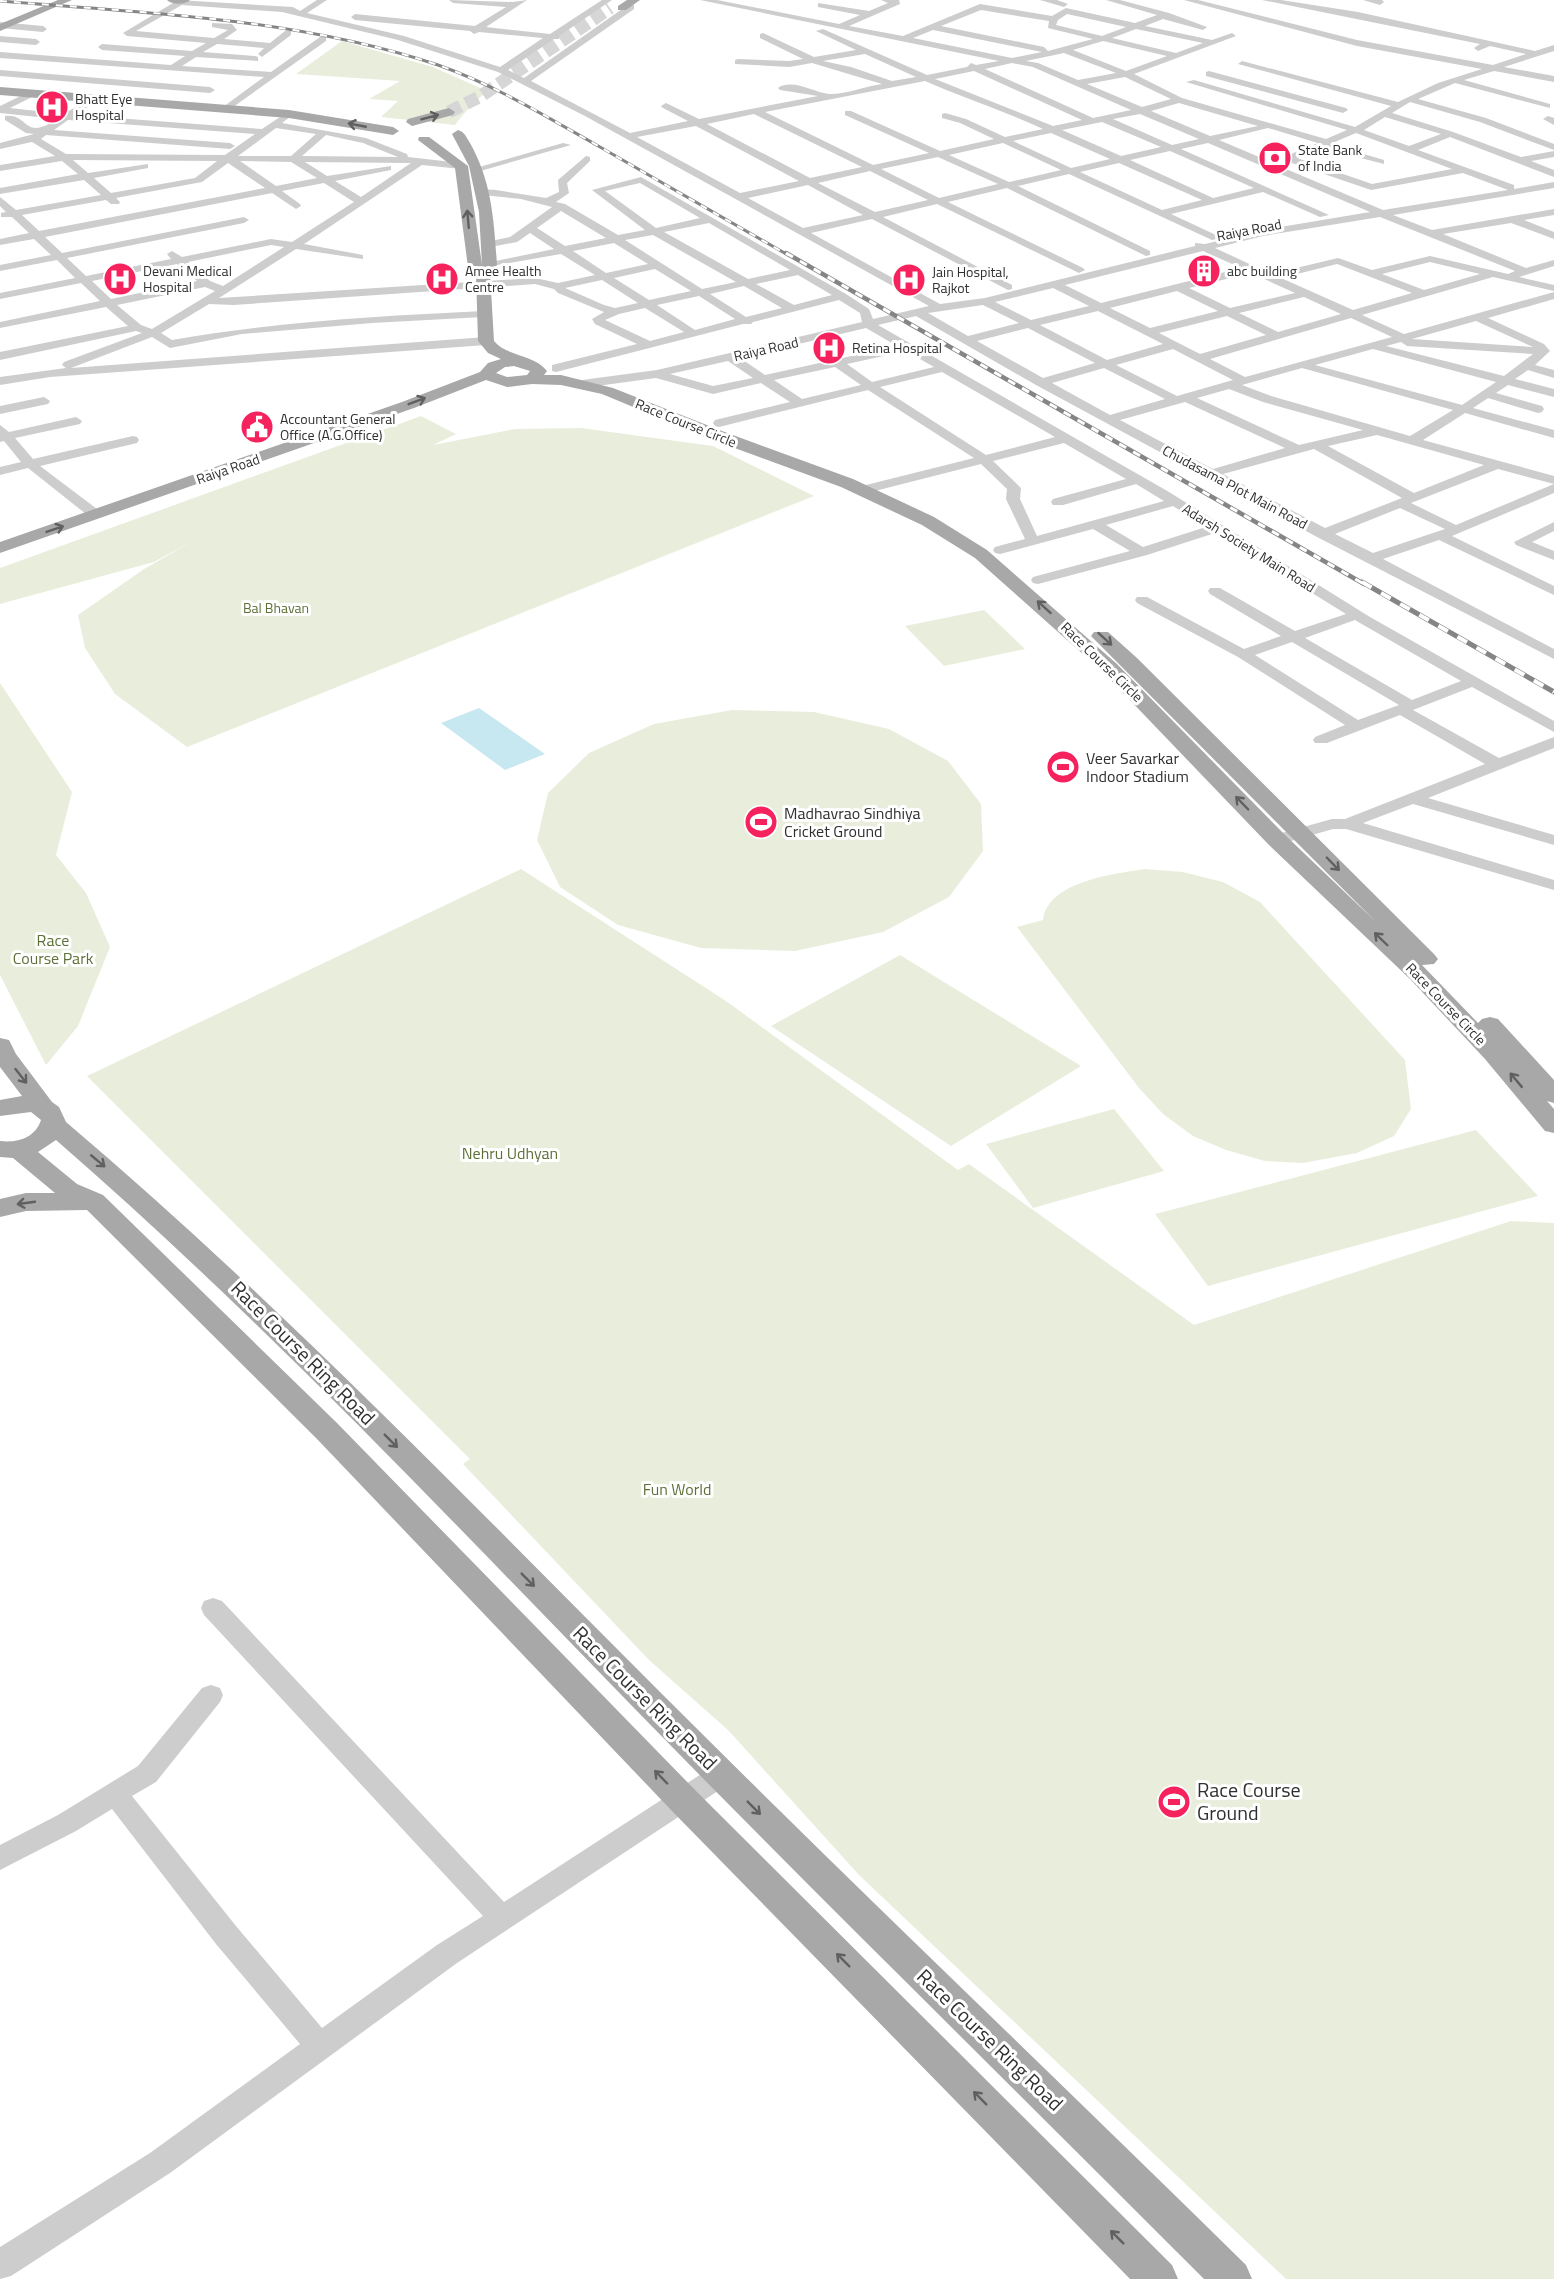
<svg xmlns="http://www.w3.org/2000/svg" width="1554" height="2279" viewBox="0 0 1554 2279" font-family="'Titillium Web',sans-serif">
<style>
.green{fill:#e9eedc}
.water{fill:#c7e8f0}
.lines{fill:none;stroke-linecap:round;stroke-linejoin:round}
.major-tunnel{stroke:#d6d6d6;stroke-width:13;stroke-dasharray:13 6;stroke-linecap:butt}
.minor{fill:#cdcdcd;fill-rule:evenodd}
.major{fill:#a8a8a8;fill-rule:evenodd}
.rail-far2-casing{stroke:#858585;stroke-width:3}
.rail-far1-casing{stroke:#858585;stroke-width:4.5}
.rail-casing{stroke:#858585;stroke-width:5}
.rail-far2{stroke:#fff;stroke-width:2;stroke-dasharray:7;stroke-linecap:butt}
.rail-far1{stroke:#fff;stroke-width:3;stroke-dasharray:8;stroke-linecap:butt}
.rail{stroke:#fff;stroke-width:4;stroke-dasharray:11;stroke-linecap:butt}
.oneway{stroke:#606060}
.labels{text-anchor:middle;stroke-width:6;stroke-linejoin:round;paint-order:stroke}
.far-poi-label{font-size:14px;fill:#303030;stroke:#fff;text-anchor:start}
.far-street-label{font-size:14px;fill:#303030;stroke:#fff}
.far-park-label{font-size:14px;fill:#5e7038;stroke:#fff}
.poi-label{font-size:16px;fill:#303030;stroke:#fff;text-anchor:start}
.park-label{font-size:16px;fill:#5e7038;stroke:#fff}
.near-street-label{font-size:20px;fill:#303030;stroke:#fff}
.near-poi-label{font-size:20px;fill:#303030;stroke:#fff;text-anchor:start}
</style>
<rect width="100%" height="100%" fill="#fff"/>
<g class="green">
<path d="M342,41L433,67L487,91C475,102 465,111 455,125L381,117L398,101L369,99L400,81L296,74Z"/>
<path d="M421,416L456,434L433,445L515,429L581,428L713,446L814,496L187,747L115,694L85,648L78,615L144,569L193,541L154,562L0,604V568Z"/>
<path d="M984,610L1025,649L944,666L905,626Z"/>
<path d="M0,683L72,792L56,855L86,893L110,947L78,1026L46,1065L0,975Z"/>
<path d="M732,710L814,712L889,729L948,761L981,804L983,851L949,897L883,932L795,951L701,948L618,925L560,887L537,840L548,793L589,753L654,724Z"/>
<path d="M521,869L726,1001L958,1170L969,1164L1194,1325L1511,1221L1554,1223V2279H1286L859,1875L728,1730L649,1660L463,1464L470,1459L87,1076Z"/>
<path d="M1145,869L1183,872L1223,882L1260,902L1405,1060L1411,1109L1394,1136L1357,1153L1303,1163L1265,1161L1226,1150L1193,1136L1163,1114L1139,1088L1017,927L1043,920C1048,881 1114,874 1145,869Z"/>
<path d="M900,955L1081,1066L951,1146L771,1026Z"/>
<path d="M1114,1109L1164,1171L1033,1208L986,1144Z"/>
<path d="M1476,1130L1538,1196L1208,1286L1155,1214Z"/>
</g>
<path class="water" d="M479,708L545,754L505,770L441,723Z"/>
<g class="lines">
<path class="major-tunnel" d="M449,112L481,96L610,8"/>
<g class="minor">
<path d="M178,0L293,7L300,11L317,0H327L307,13L404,36L500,67L543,38L479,32L474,34L470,31L355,20L351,17L355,14L475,26L506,7L453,3L449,0L513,2L527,0L486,27L550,34L602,0H612L559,36V39H554L508,70L524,78L625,7L624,3L634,5V9L531,81L630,133L688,121L663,108L661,106L666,103L699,119L818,96L780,90L778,88C792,78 815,93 829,94C843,95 867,86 882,84L812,63L789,67L735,64V60L738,59L789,61L803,59L760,38V34L763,33L814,57L856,50L816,31L823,29L927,75L967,67L971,63L976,65L999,61L700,0H717L839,24L860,15L818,7V3L869,11L888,3L881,0H899L900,4L849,26L903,36L980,4L1052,16L1066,8L1135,23L1157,15L1106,0H1120L1169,13L1207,27L1203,30L1163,19L1145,26L1212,40L1232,33L1236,36L1134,74L1182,98L1326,139L1347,130L1186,82L1194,80L1355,127L1391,106L1238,64L1242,61L1398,102L1438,83L1482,69L1357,46L1184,0H1198L1357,40L1493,65L1526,54L1490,46L1478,51L1474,48L1480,44L1262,0H1281L1358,12L1535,51L1554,45V51L1504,67L1554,76V82L1494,71L1464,80L1550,104V108L1455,83L1418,99L1486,118L1554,144V150L1480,122L1410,102L1392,113L1453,132L1521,157L1554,151V157L1531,161L1554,170V177L1450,137L1418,150L1514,185V189L1554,182V188L1393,215L1432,230L1554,209V215L1524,220L1554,232V239L1511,223L1443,234L1526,268L1554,260V266L1519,277L1554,285V291L1493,277L1362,315L1404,334L1554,292V299L1488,318L1544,344L1550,351L1535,365L1554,370V378L1528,370L1515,379L1554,389V397L1508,385L1496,393L1542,406L1544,409L1542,412L1538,413L1488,398L1473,408L1554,430V438L1465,413L1423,440L1554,476V484L1498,469L1411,503L1456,525L1554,484V493L1452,536L1554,586V595L1439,540L1383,559L1554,649V659L1317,537L1036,385L916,316L878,325L1169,492L1370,617L1554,721V732L1472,687L1413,710L1499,758L1554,737V748L1428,798L1554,835V845L1413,804L1363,823L1554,880V890L1346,829H1333L1277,845L1271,844L1269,840L1271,836L1332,819H1345L1485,764L1400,715L1327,743H1315L1313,740L1315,737L1345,725L1238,657L1137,603L1135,600L1137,597H1147L1244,649L1281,636L1210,594L1208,591L1210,588H1220L1295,631L1346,614L1215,533L1147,555L1038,584L1033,583L1031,580L1033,577L1130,551L1093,529L1000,554L995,553L993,550L995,547L1025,539L1006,499L1007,489L981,464L863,494L858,493L856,490L858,487L974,458L868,390L719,427L715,426L713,423L715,420L790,402L761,383L713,394L656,378L582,388L576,384L582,380L657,370L862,322L860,313L839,300L753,322L751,324H743L556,372L552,371V365L637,344L595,324L592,319L604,312L558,293L554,289L535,284L234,305L209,304L161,333L172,340C275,322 379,316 483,311L489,314L483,317L372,323L242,334L170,348L152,337L71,368L486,337L492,341L486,345L50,377L0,385V377L66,368L62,365L64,362L142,333L136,331L0,360V352L128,326L106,307L0,328V322L100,301L81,283L0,299V293L75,278L57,260L0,271V265L51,255L34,239L0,245V239L29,233L12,217H1V213L6,212L0,206V197L16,210L101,195L84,180L0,194V188L78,174L62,161L0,171V165L55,156L32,142L0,149V143L34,134L26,133L5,120V116C29,113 23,142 57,119L0,113V106L31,91L36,94L34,96L10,108L64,114L93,96L98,99L96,101L76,115L262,129L289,111L294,114L282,123L366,138L407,154L408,157L461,163L466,166L461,169L422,165L304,244L363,255V259L296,249L219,298L535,278L558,283L595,275L561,254L486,267V263L554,249L530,233L517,242L490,247L485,244L486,242L510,237L552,207L521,199L482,195L477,192L482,189L496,190L546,198L559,192L558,180L586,156L590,157V161L567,183L569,193L556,202L565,204L618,235L645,230L592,190L641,177L846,294L869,309L873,319L929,306L585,116L498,72L398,40L282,12L182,5L136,31L214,38L228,30L212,27V23L232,24L237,30L224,39L270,43L285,31H291V35L262,57L258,54L264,48L217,44L203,52L255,56L258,57V61L196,57L182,66L271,72L320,37H326V41L226,112L223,111V107L264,77L0,58V52L171,65L185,56L102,50L98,47L102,44L192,51L206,43L127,36L123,33ZM981,10L1049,21L1048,28L1093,39L1048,51L1044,47L941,26ZM1067,14L1126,27L1102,36L1056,25L1058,20ZM1136,29L1203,43L1176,53L1112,38ZM933,30L1042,52L1012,58L913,38ZM1103,41L1167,56L1126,71L1073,50ZM1064,53L1116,73L1078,80L1038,63L1026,61ZM865,54L916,77L892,81L851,67L823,61ZM1012,63L1033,67L1131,110L1093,118L985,69ZM974,71L1082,120L1053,126L935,79ZM1125,77L1171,99L1142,107L1087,84ZM925,81C964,98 1004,111 1043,129L1005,137L966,119L945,113L942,114V118L960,123L994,139L940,151L851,111H845V115L929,153L873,165L765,112ZM1179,103L1258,126L1210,136L1151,111ZM754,114L862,167L810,178L707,124ZM1140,114L1199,139L1172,145L1113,119ZM1385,117L1441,134L1409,146L1364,130ZM68,120L255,134L225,155L66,154L41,139L46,135L230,149L235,146L230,143L54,130ZM1102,122L1161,147L1121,156L1062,130ZM696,126L799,181L740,193L637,137ZM276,128L316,134L291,156H238ZM1268,128L1318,143L1271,162L1219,140ZM1051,133L1110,159L1071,168L1013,141ZM1356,133L1452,169L1372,184L1297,158L1322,148L1384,164V160L1330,144ZM326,135L363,143L398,157L302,156ZM1003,143L1061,170L1009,182L949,155ZM1208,143L1370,212L1263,230L1205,244L1195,243V246L985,298L940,304L811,233L872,219L1008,290L1012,289V285L883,217L937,204L1079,273L1085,270L1083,268L948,202L1007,188L1146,256L1150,255V251L1018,186L1069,174L1212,240L1216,239V235L1171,214L1263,192L1320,217L1329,215L1181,149ZM1170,151L1254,188L1213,198L1130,160ZM938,157L998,184L939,198L881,169ZM73,160L217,161L195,178L111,193L94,178L148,168V164L88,173ZM240,161L291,162L317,178L276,186ZM305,162L409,163H411L361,197L335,181L391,170V166L327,176ZM1289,162L1371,190L1463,173L1508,190L1383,210L1279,166ZM228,163L265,188L39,231L22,215L106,200L111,204H119L120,202L116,198L202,182ZM1119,163L1202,200L1162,210L1080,172ZM870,171L928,200L875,212L818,183ZM324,183L354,202L292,242L271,239L182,257L172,251L167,254L171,259L86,276L67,258L244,223L249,220L244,217L62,253L45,237L272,193L296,209L301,206L300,204L282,191ZM640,183L700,218L656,228L605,191ZM808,185L863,215L803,228L748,198ZM561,211L606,238L565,246L537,228ZM1380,217L1515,271L1508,274L1430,256L1372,270L1338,258L1271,274L1215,248L1263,236ZM709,223L790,270L748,279L664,232ZM653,235L736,282L702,289L625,240ZM614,243L648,264L606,273L573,251ZM271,245L284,247L223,286L210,281L188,262ZM1203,251L1241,268L1101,303L1065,285ZM1430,262L1480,274L1424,290L1382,274ZM177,264L197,281L111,299L92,281ZM1337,264L1412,293L1353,310L1281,278ZM655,269L691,291L649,300L614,278ZM1251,273L1295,293L1230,308L1189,288ZM798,275L832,295L794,305L756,284ZM602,280L638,303L615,308L604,305L565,288ZM744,286L782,308L746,317L710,294ZM205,287L215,291L152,329L141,325L117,305ZM1053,288L1089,306L1031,320L995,302ZM1177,291L1218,311L1150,328L1110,308ZM699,296L735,319L695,330L657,305ZM1304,297L1341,314L1278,332L1239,313ZM983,305L1019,323L968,336L928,313ZM645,308L684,332L650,341L605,320L619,314ZM1098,311L1163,344L1107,360L1040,325ZM1227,316L1266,335L1200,354L1159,333ZM1351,318L1392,337L1245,377L1210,359ZM1476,321L1533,347L1412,339ZM866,328L897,346L765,375L740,358ZM1028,328L1095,363L1043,378L977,341ZM1401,342L1407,346L1533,354L1504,376L1386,346ZM1173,349L1233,380L1177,396L1116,365ZM1373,349L1496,382L1462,405L1315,365ZM906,351L934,367L872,382L847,364ZM728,361L753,378L713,386L670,374ZM835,367L861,385L802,399L774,380ZM1104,368L1165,399L1110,415L1052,383ZM1302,368L1453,410L1410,436L1271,396L1242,385ZM942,372L1055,437L986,455L880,387ZM1229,389L1263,402L1363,430L1299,445L1197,398ZM1185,402L1285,448L1213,469L1120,420ZM1377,435L1484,465L1414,493L1328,446ZM1064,443L1126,479L1053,499L1051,502L1053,505H1063L1136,484L1164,501L1037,536L1020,499L1021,488L993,461ZM1314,449L1402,498L1325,528L1223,474ZM1173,506L1206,527L1143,547L1106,525ZM1400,508L1445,529L1373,553L1335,534ZM1355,620L1360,623L1461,681L1412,700L1305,638ZM1292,642L1399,705L1358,720L1255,655Z"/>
<path d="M1040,0H1057L1068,4L1064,7Z"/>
<path d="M1363,0H1382L1384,2L1380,5Z"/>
<path d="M0,22L43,26L47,29L43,32L0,28Z"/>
<path d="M0,36L36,39L40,42L36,45L0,42Z"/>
<path d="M0,70L210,87L215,90L210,93L0,76Z"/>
<path d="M1209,71L1346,108L1348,110L1343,113L1206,76V72Z"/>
<path d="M1548,116L1554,118V125L1543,119Z"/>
<path d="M563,143L571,145L477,172L472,169Z"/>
<path d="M44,397L50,401L48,404L0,414V406Z"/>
<path d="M76,417L82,421L80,424L15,438L33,459L133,436L137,437L139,440L137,443L40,466L101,512L103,515L96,519L91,518L28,468L0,475V467L21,462L4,441L0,442V425L9,432Z"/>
<path d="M1554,522V531L1532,542L1554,551V560L1516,545L1514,542Z"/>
<path d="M213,1598L222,1601L504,1902L712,1767L721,1764L730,1767L734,1775L730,1783L457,1963L170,2173L11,2276L0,2279V2247L150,2153L300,2044L216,1944L112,1809L76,1831L0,1870V1845L58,1815L138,1766L202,1688L211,1685L220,1688L223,1695L220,1702L156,1782L132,1796L236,1926L322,2028L437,1945L483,1916L204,1615L201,1608L204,1601Z"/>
</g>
<g class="major">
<path d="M58,0H72L0,31V24Z"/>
<path d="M167,0H190C185,5 172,5 167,0Z"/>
<path d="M627,0H640L626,10H618V6Z"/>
<path d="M0,87L289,110L393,127L399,131L393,135L289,118L0,95Z"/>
<path d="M449,108L455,112L453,115L412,126L406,122L408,119Z"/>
<path d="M458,130C465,132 466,137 470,143C492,182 494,221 497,265L490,273L494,341C507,357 534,354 547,371L544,375H561L613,388L722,431L853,479L934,517L987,550L1117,664L1285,835L1375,921L1091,636L1094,632H1108L1137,658L1434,954L1438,959L1434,964L1422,965L1478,1023L1482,1019L1490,1017L1498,1019L1554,1080V1103L1547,1101L1554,1109V1133L1545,1131L1485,1059L1410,979L1269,845L1103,672L975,558L922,525L841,487L710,439L602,394L561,385L532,384L507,387L486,380L414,408L0,553V542L402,402L480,372L488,363L501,359L488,353L478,341L476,274L468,267L455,168L418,140L419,137H429L468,166L482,265L479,212L469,166L452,134ZM514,366L530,371L527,375L507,377L496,373L505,367Z"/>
<path d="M0,1038L9,1040L16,1054L52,1102L59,1107L66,1122C276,1300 467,1499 661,1693C854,1886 1052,2074 1246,2265L1252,2279H1204C1015,2089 823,1902 635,1709C446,1515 261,1318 56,1140L38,1152L77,1184L103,1195L337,1423L696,1791L1172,2265L1178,2279H1130L672,1811L317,1439L87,1210L26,1211L0,1217V1199L26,1193H55L13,1158L0,1157V1141C18,1143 35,1138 41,1120L31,1112L0,1116V1100L22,1096L0,1067Z"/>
</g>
<g class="rail-far2-casing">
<path id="rail-far2" d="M0,1C147,13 297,18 438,65C495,85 547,117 600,147C662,183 725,219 788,255"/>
</g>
<g class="rail-far1-casing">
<path id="rail-far1" d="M786,253L1364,584"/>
</g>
<g class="rail-casing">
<path id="rail" d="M1362,582L1554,692"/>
</g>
<use href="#rail-far2" class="rail-far2"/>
<use href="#rail-far1" class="rail-far1"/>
<use href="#rail" class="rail"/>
</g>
<defs><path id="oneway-shaft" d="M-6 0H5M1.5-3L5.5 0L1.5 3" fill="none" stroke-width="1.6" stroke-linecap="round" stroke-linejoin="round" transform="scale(1.5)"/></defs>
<g class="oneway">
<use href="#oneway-shaft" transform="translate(430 117) rotate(-15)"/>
<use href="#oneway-shaft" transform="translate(357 125) rotate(-169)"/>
<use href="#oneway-shaft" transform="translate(468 219) rotate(-95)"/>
<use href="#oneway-shaft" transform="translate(417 401) rotate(-21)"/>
<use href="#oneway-shaft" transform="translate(55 529) rotate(-19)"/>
<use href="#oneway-shaft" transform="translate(1044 607) rotate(-138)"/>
<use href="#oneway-shaft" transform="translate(1105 639) rotate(42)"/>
<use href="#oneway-shaft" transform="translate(1242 803) rotate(-134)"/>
<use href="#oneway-shaft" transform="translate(1333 864) rotate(46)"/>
<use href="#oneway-shaft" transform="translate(1381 939) rotate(-136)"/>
<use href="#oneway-shaft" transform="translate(21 1076) rotate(52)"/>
<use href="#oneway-shaft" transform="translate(1516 1080) rotate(-130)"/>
<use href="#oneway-shaft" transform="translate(98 1161) rotate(40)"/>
<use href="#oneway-shaft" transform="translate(26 1203) rotate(172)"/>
<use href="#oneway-shaft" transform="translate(391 1441) rotate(45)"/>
<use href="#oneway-shaft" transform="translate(528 1580) rotate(45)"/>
<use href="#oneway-shaft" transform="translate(661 1777) rotate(-134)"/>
<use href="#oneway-shaft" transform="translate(754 1808) rotate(45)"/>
<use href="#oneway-shaft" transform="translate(843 1960) rotate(-135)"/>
<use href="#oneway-shaft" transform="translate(980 2098) rotate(-135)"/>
<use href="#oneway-shaft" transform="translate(1117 2237) rotate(-135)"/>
</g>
<defs>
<g id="hospital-disc" transform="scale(1.725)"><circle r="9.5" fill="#f6225d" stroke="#fff"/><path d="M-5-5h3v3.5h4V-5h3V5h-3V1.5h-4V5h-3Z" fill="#fff"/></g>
<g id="bank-disc" transform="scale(1.725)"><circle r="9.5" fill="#f6225d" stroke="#fff"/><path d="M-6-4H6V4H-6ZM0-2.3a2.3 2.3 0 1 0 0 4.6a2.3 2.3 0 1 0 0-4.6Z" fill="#fff"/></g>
<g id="building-disc" transform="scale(1.725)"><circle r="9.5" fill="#f6225d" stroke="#fff"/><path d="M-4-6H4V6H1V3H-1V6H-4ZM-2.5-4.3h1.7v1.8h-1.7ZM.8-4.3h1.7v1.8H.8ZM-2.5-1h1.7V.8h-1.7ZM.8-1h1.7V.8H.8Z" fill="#fff"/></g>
<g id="civic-disc" transform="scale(1.725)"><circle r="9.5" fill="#f6225d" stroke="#fff"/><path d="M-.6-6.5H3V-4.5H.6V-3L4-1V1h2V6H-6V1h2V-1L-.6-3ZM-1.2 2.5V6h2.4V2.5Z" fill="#fff"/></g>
<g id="stadium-disc" transform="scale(1.725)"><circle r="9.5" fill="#f6225d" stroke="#fff"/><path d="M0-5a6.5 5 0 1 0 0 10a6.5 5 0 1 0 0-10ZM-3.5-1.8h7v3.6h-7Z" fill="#fff"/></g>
</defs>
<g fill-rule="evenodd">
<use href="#hospital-disc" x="52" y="107"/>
<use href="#bank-disc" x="1275" y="158"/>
<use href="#building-disc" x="1204" y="271"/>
<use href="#hospital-disc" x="120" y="279"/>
<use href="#hospital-disc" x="442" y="279"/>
<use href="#hospital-disc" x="909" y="280"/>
<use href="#hospital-disc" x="829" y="348"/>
<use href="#civic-disc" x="257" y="427"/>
<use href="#stadium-disc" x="1063" y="767"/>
<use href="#stadium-disc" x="761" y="822"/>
<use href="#stadium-disc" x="1174" y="1802"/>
</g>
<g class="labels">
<g class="far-poi-label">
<text x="75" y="104">Bhatt Eye<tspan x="75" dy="16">Hospital</tspan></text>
<text x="1298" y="155">State Bank<tspan x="1298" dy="16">of India</tspan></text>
<text x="143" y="276">Devani Medical<tspan x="143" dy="16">Hospital</tspan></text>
<text x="465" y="276">Amee Health<tspan x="465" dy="16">Centre</tspan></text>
<text x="1227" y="276">abc building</text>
<text x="932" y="277">Jain Hospital,<tspan x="932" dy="16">Rajkot</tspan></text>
<text x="852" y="353">Retina Hospital</text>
<text x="280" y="424">Accountant General<tspan x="280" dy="16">Office (A.G.Office)</tspan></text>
</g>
<g class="far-street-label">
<text transform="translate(1249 230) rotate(-11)" y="5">Raiya Road</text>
<text transform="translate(766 349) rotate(-13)" y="5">Raiya Road</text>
<text transform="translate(686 423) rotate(22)" y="5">Race Course Circle</text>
<text transform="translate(228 469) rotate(-19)" y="5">Raiya Road</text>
<text transform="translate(1235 487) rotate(28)" y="5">Chudasama Plot Main Road</text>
<text transform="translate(1249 548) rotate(32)" y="5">Adarsh Society Main Road</text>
<text transform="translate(1102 662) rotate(44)" y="5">Race Course Circle</text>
<text transform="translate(1446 1004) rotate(46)" y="5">Race Course Circle</text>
</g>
<g class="far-park-label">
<text x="276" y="613">Bal Bhavan</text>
</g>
<g class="poi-label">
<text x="1086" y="764">Veer Savarkar<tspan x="1086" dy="18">Indoor Stadium</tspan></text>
<text x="784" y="819">Madhavrao Sindhiya<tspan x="784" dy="18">Cricket Ground</tspan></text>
</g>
<g class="park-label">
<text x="53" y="946">Race<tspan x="53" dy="18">Course Park</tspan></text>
<text x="510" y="1159">Nehru Udhyan</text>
<text x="677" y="1495">Fun World</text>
</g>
<g class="near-street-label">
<text transform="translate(303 1353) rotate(45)" y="7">Race Course Ring Road</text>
<text transform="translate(645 1698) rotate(45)" y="7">Race Course Ring Road</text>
<text transform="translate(990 2040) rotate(44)" y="7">Race Course Ring Road</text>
</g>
<g class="near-poi-label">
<text x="1197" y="1797">Race Course<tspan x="1197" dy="23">Ground</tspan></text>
</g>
</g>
</svg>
